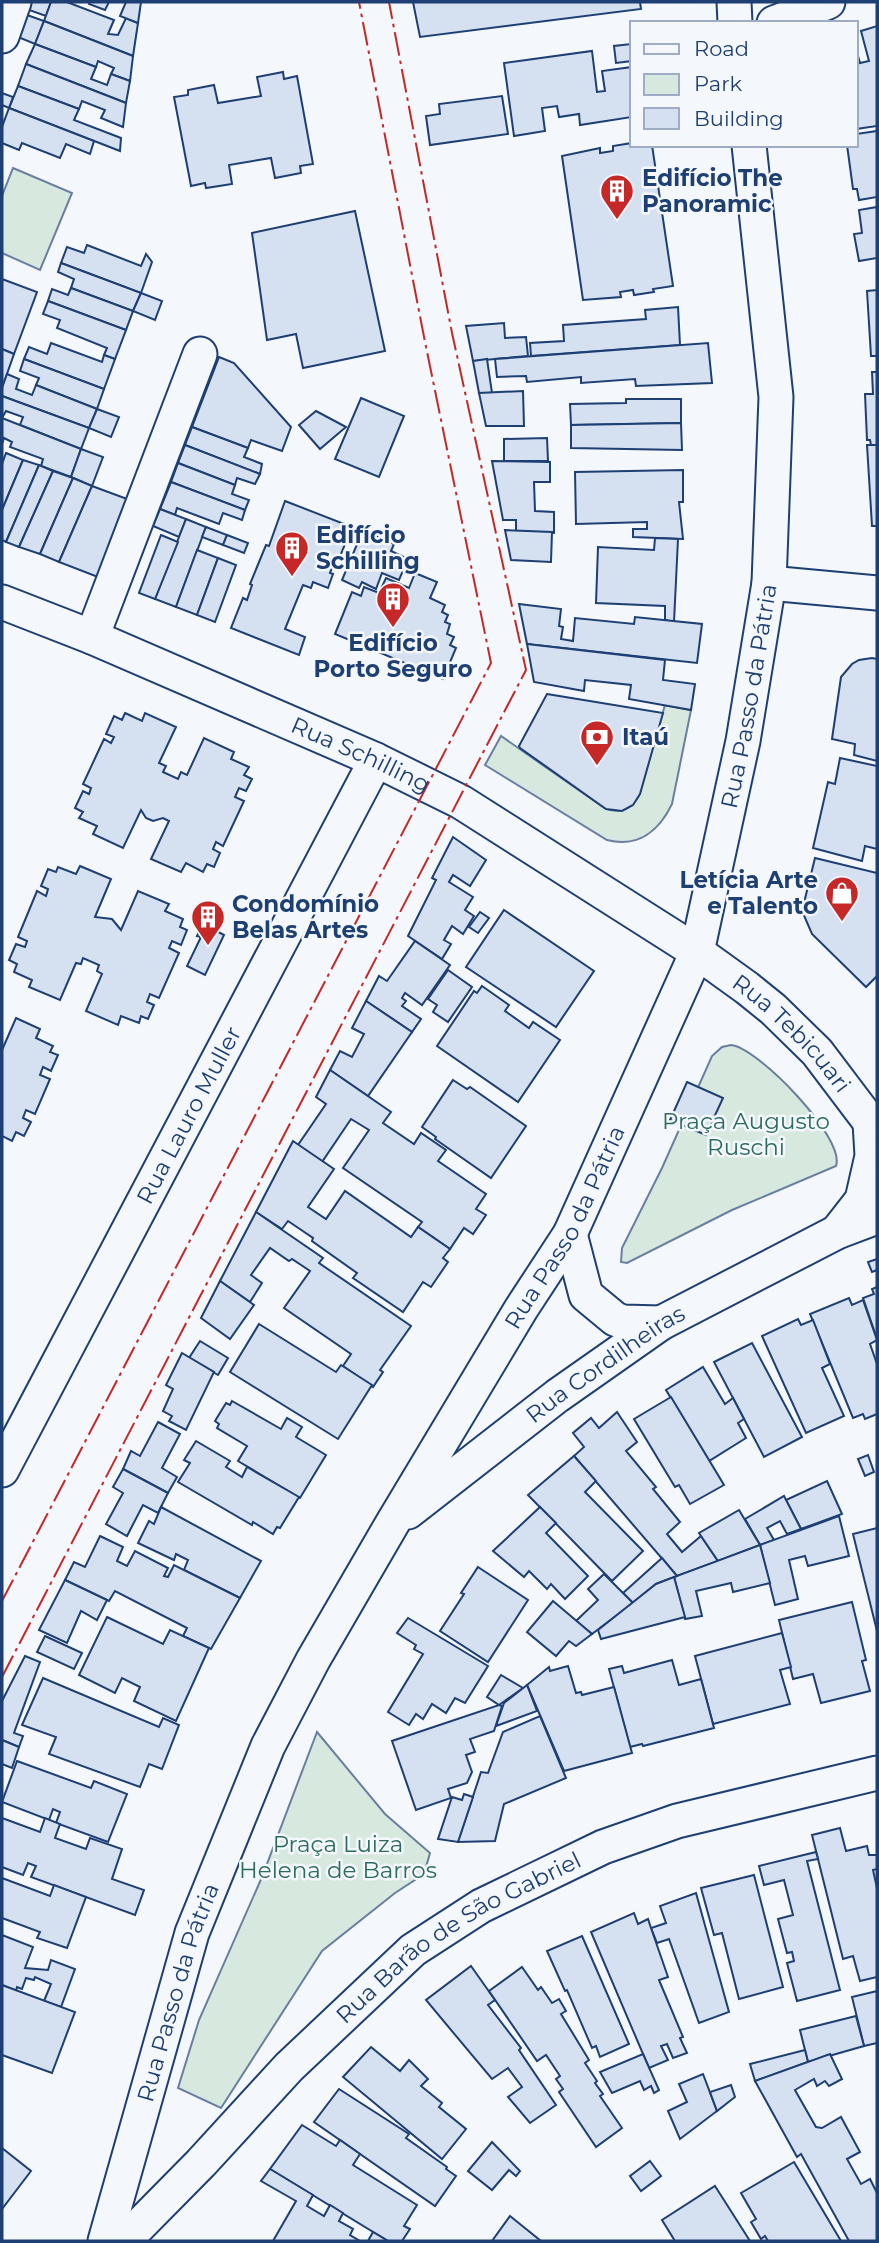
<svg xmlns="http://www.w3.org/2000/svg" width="879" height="2243" viewBox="0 0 879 2243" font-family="Montserrat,sans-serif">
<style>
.green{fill:#d7e8df;stroke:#687fa3;stroke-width:2}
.building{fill:#d5e0f0;stroke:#1d3f73;stroke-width:2}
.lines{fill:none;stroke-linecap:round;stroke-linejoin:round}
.street-casing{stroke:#1d3f73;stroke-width:37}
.street{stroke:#f4f7fb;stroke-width:33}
.power{stroke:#c62828;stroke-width:2;stroke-dasharray:24 5 3.5 5;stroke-linecap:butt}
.labels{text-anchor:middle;stroke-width:5;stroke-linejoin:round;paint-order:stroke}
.poi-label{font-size:23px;font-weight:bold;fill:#1d3f73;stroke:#f4f7fb;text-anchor:start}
.street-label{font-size:23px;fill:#1d3f73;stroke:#f4f7fb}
.park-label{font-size:23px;fill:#2c6c60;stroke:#f4f7fb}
</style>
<rect width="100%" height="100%" fill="#f4f7fb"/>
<g class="green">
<path d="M13,168L72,193L40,270L2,253V196Z"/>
<path d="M665,705L691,710L672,804C659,831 638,848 607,840L485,765L501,736L603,807C617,814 629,811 638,797Z"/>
<path d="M731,1045C757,1047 846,1138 836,1166L732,1210L627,1263L621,1262L622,1248L662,1168L712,1056L722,1047Z"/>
<path d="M317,1732L385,1814L430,1853L424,1874L395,1893L322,1951L221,2108L178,2088L199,2020L262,1877Z"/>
</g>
<g class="building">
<path d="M32,2H51L46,16L29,10Z"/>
<path d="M51,2H67L114,20L108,34L118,35L126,18L138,23L133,56L44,21Z"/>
<path d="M90,2H109L105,10L89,4Z"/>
<path d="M126,2H141L138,23L120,16Z"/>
<path d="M413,2H640L641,9L420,37Z"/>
<path d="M27,15L44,21L35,44L18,37Z"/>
<path d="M44,21L133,56L130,81L111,74L114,68L98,61L96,67L35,44Z"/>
<path d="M877,26V126L856,129V49L860,63L869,61L861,31Z"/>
<path d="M35,44L96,67L91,79L107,85L111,74L130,81L126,103L26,64Z"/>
<path d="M631,44L632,61L616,63L614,46Z"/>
<path d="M592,51L597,92L605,91L602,71L632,67V117L580,125L579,114L559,117L557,106L542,108L545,131L514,136L504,63Z"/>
<path d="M26,64L126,103L123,127L101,118L105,110L82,101L79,109L18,86Z"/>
<path d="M283,72L284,79L297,76L313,164L300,166L301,173L275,178L271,158L229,165L232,184L206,188L205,183L191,186L174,97L188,95V90L214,85L218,103L261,96L257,77Z"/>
<path d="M18,86L79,109L74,120L121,138L120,151L9,108Z"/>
<path d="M2,93L13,97L9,108L2,105Z"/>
<path d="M502,96L508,134L430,145L426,116L440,114L439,104Z"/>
<path d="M9,108L94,141L90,154L66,144L60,158L22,143L19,150L2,143V127Z"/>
<path d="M877,131V197L859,200L857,189H853L847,145H856V134Z"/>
<path d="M632,143L633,147L652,145L673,286L653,289L654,292L634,295L633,290L620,292L621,297L583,300L562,156L600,148V153L613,151V146Z"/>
<path d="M877,207V258L859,261L854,234L862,233L859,210Z"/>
<path d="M355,211L385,351L303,368L296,334L267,340L252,233Z"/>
<path d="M87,245L141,266L146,254L152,262L141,293L61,263L67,247L84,253Z"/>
<path d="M61,263L141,293L133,311L71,288L74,279L58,272Z"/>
<path d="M2,279L37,292L14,354L2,349Z"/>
<path d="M71,288L133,311L126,330L48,301L52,289L68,295Z"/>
<path d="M877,290V356H871L867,291Z"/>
<path d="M141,293L162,301L155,320L133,311Z"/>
<path d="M48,301L126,330L115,359L104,355L107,348L57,328L60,320L43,314Z"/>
<path d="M678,307L680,345L531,356L530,343L564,341L563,325L646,319L645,310Z"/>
<path d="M504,323L505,338L526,337L528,356L473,361L466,326Z"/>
<path d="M51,343L102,362L104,355L115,359L104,389L24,359L29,347L47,354Z"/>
<path d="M708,343L712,383L636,386L635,379L581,383V377L527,382L526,376L497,377L495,359Z"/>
<path d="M2,349L14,354L2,388Z"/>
<path d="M219,357L234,363L291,427L282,451L251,440L248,448L192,427Z"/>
<path d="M24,359L104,389L97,409L36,385L39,378L20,371Z"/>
<path d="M487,359L492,393H479L473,361Z"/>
<path d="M872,372H877V445H871L870,440H867L865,394H873Z"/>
<path d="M7,374L19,379L16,389L32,395L36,385L97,409L89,428L2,396V388Z"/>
<path d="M523,391L524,426H486L479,393Z"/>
<path d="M2,396L89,428L81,449L20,425L23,417L6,411L2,418Z"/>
<path d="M361,398L404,416L379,477L335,459Z"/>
<path d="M626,399H681V423L571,425L570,404L626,403Z"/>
<path d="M97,409L119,417L111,437L89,428Z"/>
<path d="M316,411L346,427L320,449L299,425Z"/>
<path d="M2,418L81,449L71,477L41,466L43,459L10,447L12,442L4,438L2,444Z"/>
<path d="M681,423L682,450L571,448V425Z"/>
<path d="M192,427L248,448L244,457L262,464L260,474L185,445Z"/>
<path d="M547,438L548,461H504V439Z"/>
<path d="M185,445L260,474L255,484L237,478L235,485L178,463Z"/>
<path d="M867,445H877V526H872Z"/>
<path d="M81,449L103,457L92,486L71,477Z"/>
<path d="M6,453L23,460L2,510V464Z"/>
<path d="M23,460L39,465L6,542L2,540V510Z"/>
<path d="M492,461L550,462V482H534L535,511L554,512V533L516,531V520H503Z"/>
<path d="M178,463L235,485L232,494L249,500L245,510L171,482Z"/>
<path d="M39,465L53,471L19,547L6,542Z"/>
<path d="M683,470V502H679L683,539L633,537V529H647V522L576,524L575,472Z"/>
<path d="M53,471L73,478L40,554L19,547Z"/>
<path d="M73,478L92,486L59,562L40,554Z"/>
<path d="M171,482L245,510L242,520L223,513L219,524L177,508L175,515L160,509Z"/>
<path d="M92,486L138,503L98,577L59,562Z"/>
<path d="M285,501L352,527L339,559L336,558L330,573L333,574L328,588L313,582L311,588L303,585L285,629L305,637L299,655L231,628L243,598L247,600L252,585L250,584L266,545L269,546Z"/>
<path d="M160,509L186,519L179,537L153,526Z"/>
<path d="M186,519L206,527L176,607L155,599Z"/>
<path d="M206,527L227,535L223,545L202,537Z"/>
<path d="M363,530L394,544L391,551L408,559L399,580L382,573L376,589L362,582L359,588L342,580Z"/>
<path d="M505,530L552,532L551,562L511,560Z"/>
<path d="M161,535L178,542L155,599L139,593Z"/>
<path d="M227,535L248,543L244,553L223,545Z"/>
<path d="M655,538L678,539L674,622L665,620V606L596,603L598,547L654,550Z"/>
<path d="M197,550L218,558L197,615L176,607Z"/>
<path d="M218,558L236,565L215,622L197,615Z"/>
<path d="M415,573L437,582L430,598L445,605L442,612L448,615L445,622L450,624L447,634L454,637L450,645L456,648L443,679L335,634L352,592L361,596L364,587L379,593L386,578L409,588Z"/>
<path d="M519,604L561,609L559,626L563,627L561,639L573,641L575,618L634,624L635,617L702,624L697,663L527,644Z"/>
<path d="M527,644L665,660L663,680L695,684L691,710L629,699L631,685L585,680L584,691L534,682Z"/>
<path d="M872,658L877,659V761L854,755L855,744L832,739L841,677L852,664L859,660Z"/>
<path d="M547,694L663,713L640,794L633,805L622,811L606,809L520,748L519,746Z"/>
<path d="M125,713L142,721L145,713L176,727L159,763L166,766L163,772L178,779L181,772L187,775L204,738L234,752L231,759L249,767L244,775L252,779L246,791L239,788L235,797L244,801L223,846L216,842L213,849L220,853L214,867L207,864L203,872L186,863L181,872L151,859L169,821L163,818L153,821L146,818L141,810L123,848L93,834L97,826L79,818L83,812L75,808L83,791L89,794L91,788L83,784L104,739L111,743L114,737L106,734L114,716L122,720Z"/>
<path d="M840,758L877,766V849L865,846L862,861L813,848L828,782L835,784Z"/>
<path d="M453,837L486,860L470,886L453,875L449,882L473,897L465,910L474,916L463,934L452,926L444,940L451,944L442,959L408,936L436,880L432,878Z"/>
<path d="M815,858L877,873V976L866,987L812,934L802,911Z"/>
<path d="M80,866L111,879L95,917L112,919L121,930L138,891L169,904L165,911L183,919L180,927L187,930L181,945L172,941L169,948L179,953L159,998L150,994L147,1002L154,1005L148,1019L141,1016L139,1023L121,1016L118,1025L86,1011L102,974L97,971L99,965L83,958L81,964L76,963L60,1000L29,987L32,980L14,972L17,964L9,960L16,944L25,947L27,941L18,937L37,891L46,896L48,889L41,886L48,869L56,872L58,867L76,874Z"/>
<path d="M504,910L594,971L556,1027L466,967Z"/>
<path d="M480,912L489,918L478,933L469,927Z"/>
<path d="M203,924L224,935L205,975L187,966L201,937L197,936Z"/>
<path d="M415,941L450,965L422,1005L405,993L402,998L406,1001L402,1006L421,1019L412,1032L366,1001L379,976L387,981Z"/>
<path d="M448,970L472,987L448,1022L433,1012L437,1005L428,999Z"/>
<path d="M482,986L509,1005L505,1011L529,1028L533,1022L560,1040L518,1102L437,1046L474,991L477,993Z"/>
<path d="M366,1001L412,1032L368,1096L330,1070L340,1051L352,1057L364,1034L352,1028Z"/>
<path d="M16,1018L40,1029L36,1038L53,1046L50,1052L58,1055L51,1071L43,1067L40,1075L50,1079L35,1114L26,1110L23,1118L31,1122L24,1136L16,1132L12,1141L2,1136V1050Z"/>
<path d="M330,1070L391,1112L383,1123L414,1144L421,1133L446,1150L438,1161L486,1194L476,1209L486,1215L473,1234L464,1228L450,1249L418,1227L422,1222L343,1168L369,1130L351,1119L322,1162L298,1145L326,1104L316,1097Z"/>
<path d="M453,1080L467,1089L470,1087L526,1126L491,1178L435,1139L436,1137L422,1127Z"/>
<path d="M687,1082L723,1098L706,1135L670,1120Z"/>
<path d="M293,1141L334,1169L308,1207L326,1219L345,1191L411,1237L418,1227L450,1249L443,1258L448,1262L431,1287L423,1282L403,1312L353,1278L357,1273L312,1241L313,1238L288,1221L282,1229L256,1212Z"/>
<path d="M256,1212L323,1258L319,1263L411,1326L380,1370L383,1372L373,1387L343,1366L351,1354L284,1308L310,1271L292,1259L289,1261L270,1248L251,1275L262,1283L250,1302L220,1281Z"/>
<path d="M877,1259V1270L872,1272L868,1262Z"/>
<path d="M220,1281L254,1305L230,1339L201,1318Z"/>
<path d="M877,1287V1335L876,1336L863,1298L874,1294L872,1289Z"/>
<path d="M849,1298L852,1305L863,1300L877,1340L870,1344L877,1364V1414L865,1419L863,1414L853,1418L810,1314Z"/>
<path d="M798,1319L801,1325L813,1320L830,1364L822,1368L844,1416L806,1433L762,1336Z"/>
<path d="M259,1324L336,1372L341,1365L372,1385L338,1439L230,1372Z"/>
<path d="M200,1341L228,1358L218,1375L189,1358Z"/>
<path d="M752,1343L802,1437L764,1457L714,1362Z"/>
<path d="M182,1353L214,1372L186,1430L169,1421L172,1416L163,1411L173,1389L166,1385Z"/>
<path d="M703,1367L725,1404L733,1398L744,1419L738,1423L746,1438L709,1461L666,1390Z"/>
<path d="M671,1397L724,1485L690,1504L679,1485L675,1487L634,1419Z"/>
<path d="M232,1401L281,1429L287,1418L302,1427L296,1437L326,1455L300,1498L238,1461L247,1446L217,1428L219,1424L215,1421L226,1403L230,1405Z"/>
<path d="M617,1412L637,1442L626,1451L656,1487L653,1489L680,1522L667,1534L682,1552L701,1536L718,1561L677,1576L574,1456L584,1447L573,1433L591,1418L599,1428Z"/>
<path d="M158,1422L180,1434L162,1468L177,1477L168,1493L123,1469L131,1451L140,1456Z"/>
<path d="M196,1441L230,1461L226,1467L242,1477L247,1467L299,1497L280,1528L277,1527L273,1534L253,1522L252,1525L178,1482L190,1463L184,1460Z"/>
<path d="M868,1455L874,1472L865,1476L858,1459Z"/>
<path d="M574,1456L596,1481L585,1492L643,1551L612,1581L528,1495Z"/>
<path d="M123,1469L168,1493L158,1513L143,1505L127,1536L106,1524L123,1493L113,1487Z"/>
<path d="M827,1481L842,1514L801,1529L786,1500Z"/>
<path d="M784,1496L801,1529L787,1534L780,1521L767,1528L774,1540L760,1545L745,1519Z"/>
<path d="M161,1507L261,1561L240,1598L184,1570L188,1560L176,1554L174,1560L138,1543L149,1521L154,1524Z"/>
<path d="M540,1507L556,1523L546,1533L588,1576L565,1599L551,1584L547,1589L529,1571L524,1577L493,1551Z"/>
<path d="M739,1510L760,1545L718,1561L699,1533Z"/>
<path d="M839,1516L849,1556L808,1566L805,1556L789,1560L798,1599L775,1605L760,1545Z"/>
<path d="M877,1528V1631L853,1534Z"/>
<path d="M100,1536L123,1547L117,1561L127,1566L135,1551L168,1568L164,1576L168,1577L174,1565L240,1598L211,1649L183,1636L187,1628L115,1591L109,1601L65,1580L74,1562L85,1567Z"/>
<path d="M760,1545L770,1583L733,1592L731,1583L696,1591L702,1616L685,1619L674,1577Z"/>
<path d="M662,1558L677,1576L656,1584L633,1603L623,1593Z"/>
<path d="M478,1567L528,1600L488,1662L440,1631L464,1594L461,1593Z"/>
<path d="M604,1574L633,1603L592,1634L576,1621L598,1600L588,1589Z"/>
<path d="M674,1577L685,1617L601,1639L598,1630L656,1584Z"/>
<path d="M65,1580L107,1600L97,1620L81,1611L67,1643L39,1630Z"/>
<path d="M553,1601L592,1634L576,1646L569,1641L556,1656L527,1632Z"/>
<path d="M852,1602L866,1660L862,1661L870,1691L821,1703L813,1674L793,1679L779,1620Z"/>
<path d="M107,1617L163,1644L170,1630L209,1648L176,1721L134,1701L140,1687L122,1678L115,1693L79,1675Z"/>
<path d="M408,1618L488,1666L465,1703L455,1698L446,1713L432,1704L423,1719L416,1714L409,1725L388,1712L423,1654L414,1649L416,1645L397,1633Z"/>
<path d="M782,1633L791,1667L780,1670L790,1704L713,1724L695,1656Z"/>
<path d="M45,1636L82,1653L74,1669L37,1652Z"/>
<path d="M25,1656L40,1662L14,1733L23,1736L19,1747L2,1740V1701Z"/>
<path d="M672,1660L679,1685L701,1679L714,1728L643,1746L642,1744L630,1747L609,1669L622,1666L624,1673Z"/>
<path d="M568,1666L576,1693L581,1692L582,1695L614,1687L632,1753L564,1771L527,1685L549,1667L550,1671Z"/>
<path d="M501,1675L523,1688L499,1705L487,1697Z"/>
<path d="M43,1678L159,1727L163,1718L179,1725L162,1769L149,1764L140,1787L49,1754L56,1737L22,1725Z"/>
<path d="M527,1685L537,1711L496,1726L504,1703Z"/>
<path d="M499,1705L502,1706L494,1731L470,1739L475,1752L466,1755L472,1772L467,1783L448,1789L451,1798L416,1810L392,1741Z"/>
<path d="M540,1716L566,1778L504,1804L495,1841L458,1842L481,1772L488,1773L503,1732Z"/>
<path d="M2,1740L19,1747L12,1768L2,1764Z"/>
<path d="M17,1761L91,1788L94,1781L127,1794L108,1842L56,1823L60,1812L53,1809L49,1820L2,1802Z"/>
<path d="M464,1794L473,1797L458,1842L438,1839L452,1797L462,1800Z"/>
<path d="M2,1818L40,1832L45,1818L60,1824L55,1838L86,1849L90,1838L122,1849L112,1879L144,1890L135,1915L31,1877L36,1866L28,1863L23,1875L2,1867Z"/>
<path d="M840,1828L846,1851L867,1846L869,1855H877V1869L873,1870L877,1888V1977L860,1981L853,1956L843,1959L812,1835Z"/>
<path d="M816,1852L818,1859L807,1861L840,1990L797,2001L787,1963L794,1961L792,1952L787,1953L778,1919L793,1915L784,1880L764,1885L759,1866Z"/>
<path d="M754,1875L783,1987L739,1999L722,1933L714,1935L701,1888Z"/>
<path d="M2,1878L50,1896L54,1885L86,1897L67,1948L37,1938L40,1932L2,1918Z"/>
<path d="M696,1893L729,2012L699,2023L669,1939L657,1943L651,1928L666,1923L660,1906Z"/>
<path d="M634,1913L638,1924L648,1919L651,1928L668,1977L659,1980L683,2037L680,2038L687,2053L673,2058L667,2044L661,2046L668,2060L649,2068L591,1932Z"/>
<path d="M2,1935L33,1947L25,1968L48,1970L51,1960L75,1969L61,2007L44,2001L51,1984L35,1977L34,1980L26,1978L22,1989L17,1987L16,1991L2,1985Z"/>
<path d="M582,1936L629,2044L600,2057L596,2046L592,2048L567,1990L565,1991L547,1951Z"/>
<path d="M471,1966L495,2000L488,2005L521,2048L519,2050L556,2105L530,2123L508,2097L522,2087L508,2068L492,2079L426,2000Z"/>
<path d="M522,1967L538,1990L541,1987L552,2003L559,1999L566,2011L561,2014L589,2060L585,2063L597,2081L595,2083L603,2094L600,2096L622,2128L596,2147L559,2092L563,2089L556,2079L560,2076L546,2055L537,2061L489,1991Z"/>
<path d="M2,1985L75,2012L52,2073L2,2055Z"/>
<path d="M877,1991V2043L864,2046L852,1997Z"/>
<path d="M856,2016L864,2046L808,2062L800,2030Z"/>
<path d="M371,2047L400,2071L409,2060L428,2079L421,2086L442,2103L439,2107L466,2129L442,2159L343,2077Z"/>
<path d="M805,2050L808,2062L755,2081L750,2064Z"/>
<path d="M643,2054L659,2090L654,2093L651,2086L644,2090L640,2081L612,2093L600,2072Z"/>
<path d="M830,2054L842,2079L829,2086L825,2081L817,2086L814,2079L795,2090L816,2127L822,2128L841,2117L860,2152L847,2159L861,2184L870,2179L877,2193V2241H849L801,2154L797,2157L755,2081Z"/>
<path d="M703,2074L717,2111L680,2139L668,2111L687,2102L679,2084Z"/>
<path d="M731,2085L735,2097L717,2111L710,2092Z"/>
<path d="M339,2089L409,2134L406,2138L447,2167L446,2169L456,2176L435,2206L314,2122Z"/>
<path d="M302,2125L336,2146L340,2140L360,2154L353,2165L417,2205L404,2226L410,2229L402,2241H388L270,2169Z"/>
<path d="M492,2142L520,2171L516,2176L509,2170L492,2190L468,2171Z"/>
<path d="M2,2148L31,2171L2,2209Z"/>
<path d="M650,2161L661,2176L641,2191L630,2176Z"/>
<path d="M794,2162L841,2241H768L765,2236L761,2239L751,2222L756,2219L741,2193Z"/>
<path d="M270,2169L313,2195L307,2206L324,2216L330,2205L343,2213L339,2221L353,2229L350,2235L360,2241H273L296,2201L261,2181Z"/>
<path d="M715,2186L750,2241H675L662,2220Z"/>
<path d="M510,2216L541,2241H492Z"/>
<path d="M373,2232L388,2241H368Z"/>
</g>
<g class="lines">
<g class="street-casing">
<g id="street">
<path d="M734,2L735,23"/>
<path d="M774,23L828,2"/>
<path d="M2,36L14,2"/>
<path d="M769,583L877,593"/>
<path id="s1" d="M2,602L92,637L376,760L461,802L697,952L747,988L773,1009L817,1052L870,1122L877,1126"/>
<path d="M92,637L200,354"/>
<path d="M837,1232L862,1200L872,1156L870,1122"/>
<path d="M570,1234L586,1295L615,1319L623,1322L661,1323"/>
<path id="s2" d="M2,1470L376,760"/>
<path id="s3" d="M408,1512L557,1396L661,1323L837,1232L877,1217"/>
<path id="s4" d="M105,2241L192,1933L268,1746L313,1660L392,1524L521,1309L570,1234L697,952L743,741L769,583L776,397L749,145"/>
<path id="s5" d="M124,2241L201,2163L289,2067L413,1950L481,1906L603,1847L677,1821L877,1773"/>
</g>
</g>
<use href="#street" class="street"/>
<g class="power">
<path d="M2,1601L491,663L425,342L359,2"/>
<path d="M2,1677L526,670L452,333L389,2"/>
</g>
</g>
<defs>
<g id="building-pin" transform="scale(1.75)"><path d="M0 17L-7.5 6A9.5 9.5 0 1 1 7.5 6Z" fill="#c62828" stroke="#f4f7fb"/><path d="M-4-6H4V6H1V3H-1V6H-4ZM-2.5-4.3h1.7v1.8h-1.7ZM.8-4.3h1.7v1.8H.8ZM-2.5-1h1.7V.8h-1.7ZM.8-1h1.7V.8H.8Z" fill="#fff"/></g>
<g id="bank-pin" transform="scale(1.75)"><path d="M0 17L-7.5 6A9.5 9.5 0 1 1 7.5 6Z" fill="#c62828" stroke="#f4f7fb"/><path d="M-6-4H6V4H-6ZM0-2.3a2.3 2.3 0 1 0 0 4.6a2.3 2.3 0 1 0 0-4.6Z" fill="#fff"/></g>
<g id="shop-pin" transform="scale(1.75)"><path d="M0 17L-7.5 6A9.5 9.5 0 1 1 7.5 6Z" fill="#c62828" stroke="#f4f7fb"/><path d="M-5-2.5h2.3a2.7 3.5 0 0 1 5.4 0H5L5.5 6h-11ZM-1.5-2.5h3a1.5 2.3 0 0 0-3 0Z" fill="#fff"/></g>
</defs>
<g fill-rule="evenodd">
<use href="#building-pin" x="617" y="191"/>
<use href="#building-pin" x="292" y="548"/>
<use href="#building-pin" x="393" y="599"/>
<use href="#bank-pin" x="597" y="737"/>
<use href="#shop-pin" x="842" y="893"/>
<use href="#building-pin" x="208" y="917"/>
</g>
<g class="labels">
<g class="poi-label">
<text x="642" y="186">Edifício The<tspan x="642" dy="26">Panoramic</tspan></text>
<text x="316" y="543">Edifício<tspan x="316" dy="26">Schilling</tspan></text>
<text x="393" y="651" text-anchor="middle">Edifício<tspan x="393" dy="26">Porto Seguro</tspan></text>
<text x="622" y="745">Itaú</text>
<text x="818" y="888" text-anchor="end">Letícia Arte<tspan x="818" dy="26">e Talento</tspan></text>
<text x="232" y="912">Condomínio<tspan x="232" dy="26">Belas Artes</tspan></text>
</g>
<g class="street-label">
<text dy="8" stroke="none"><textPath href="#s4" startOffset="1687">Rua Passo da Pátria</textPath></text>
<text dy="8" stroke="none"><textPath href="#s1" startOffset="390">Rua Schilling</textPath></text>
<text dy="8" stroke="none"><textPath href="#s1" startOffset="906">Rua Tebicuari</textPath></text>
<text dy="8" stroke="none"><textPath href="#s2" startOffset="401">Rua Lauro Muller</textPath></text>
<text dy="8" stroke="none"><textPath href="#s4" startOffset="1120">Rua Passo da Pátria</textPath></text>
<text dy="8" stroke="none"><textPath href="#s3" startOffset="247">Rua Cordilheiras</textPath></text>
<text dy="8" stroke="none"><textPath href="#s5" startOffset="455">Rua Barão de São Gabriel</textPath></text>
<text dy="8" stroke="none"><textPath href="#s4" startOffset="259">Rua Passo da Pátria</textPath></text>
</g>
<g class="park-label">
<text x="746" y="1129">Praça Augusto<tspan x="746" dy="26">Ruschi</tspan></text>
<text x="338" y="1852">Praça Luiza<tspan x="338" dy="26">Helena de Barros</tspan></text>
</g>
</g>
<rect width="879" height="2243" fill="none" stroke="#1d3f73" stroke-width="7"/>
<rect x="630" y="21" width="228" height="126" fill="#f4f7fb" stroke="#9eadc5" stroke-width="2"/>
<rect x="644" y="44" width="35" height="10" fill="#f4f7fb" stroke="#9eadc5" stroke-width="2"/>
<text x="694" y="56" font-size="21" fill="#1d3f73">Road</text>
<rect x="644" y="74" width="35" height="21" fill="#d7e8df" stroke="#9eadc5" stroke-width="2"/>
<text x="694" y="91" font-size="21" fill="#1d3f73">Park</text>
<rect x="644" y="108" width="35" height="21" fill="#d5e0f0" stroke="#9eadc5" stroke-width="2"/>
<text x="694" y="126" font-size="21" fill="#1d3f73">Building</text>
</svg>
